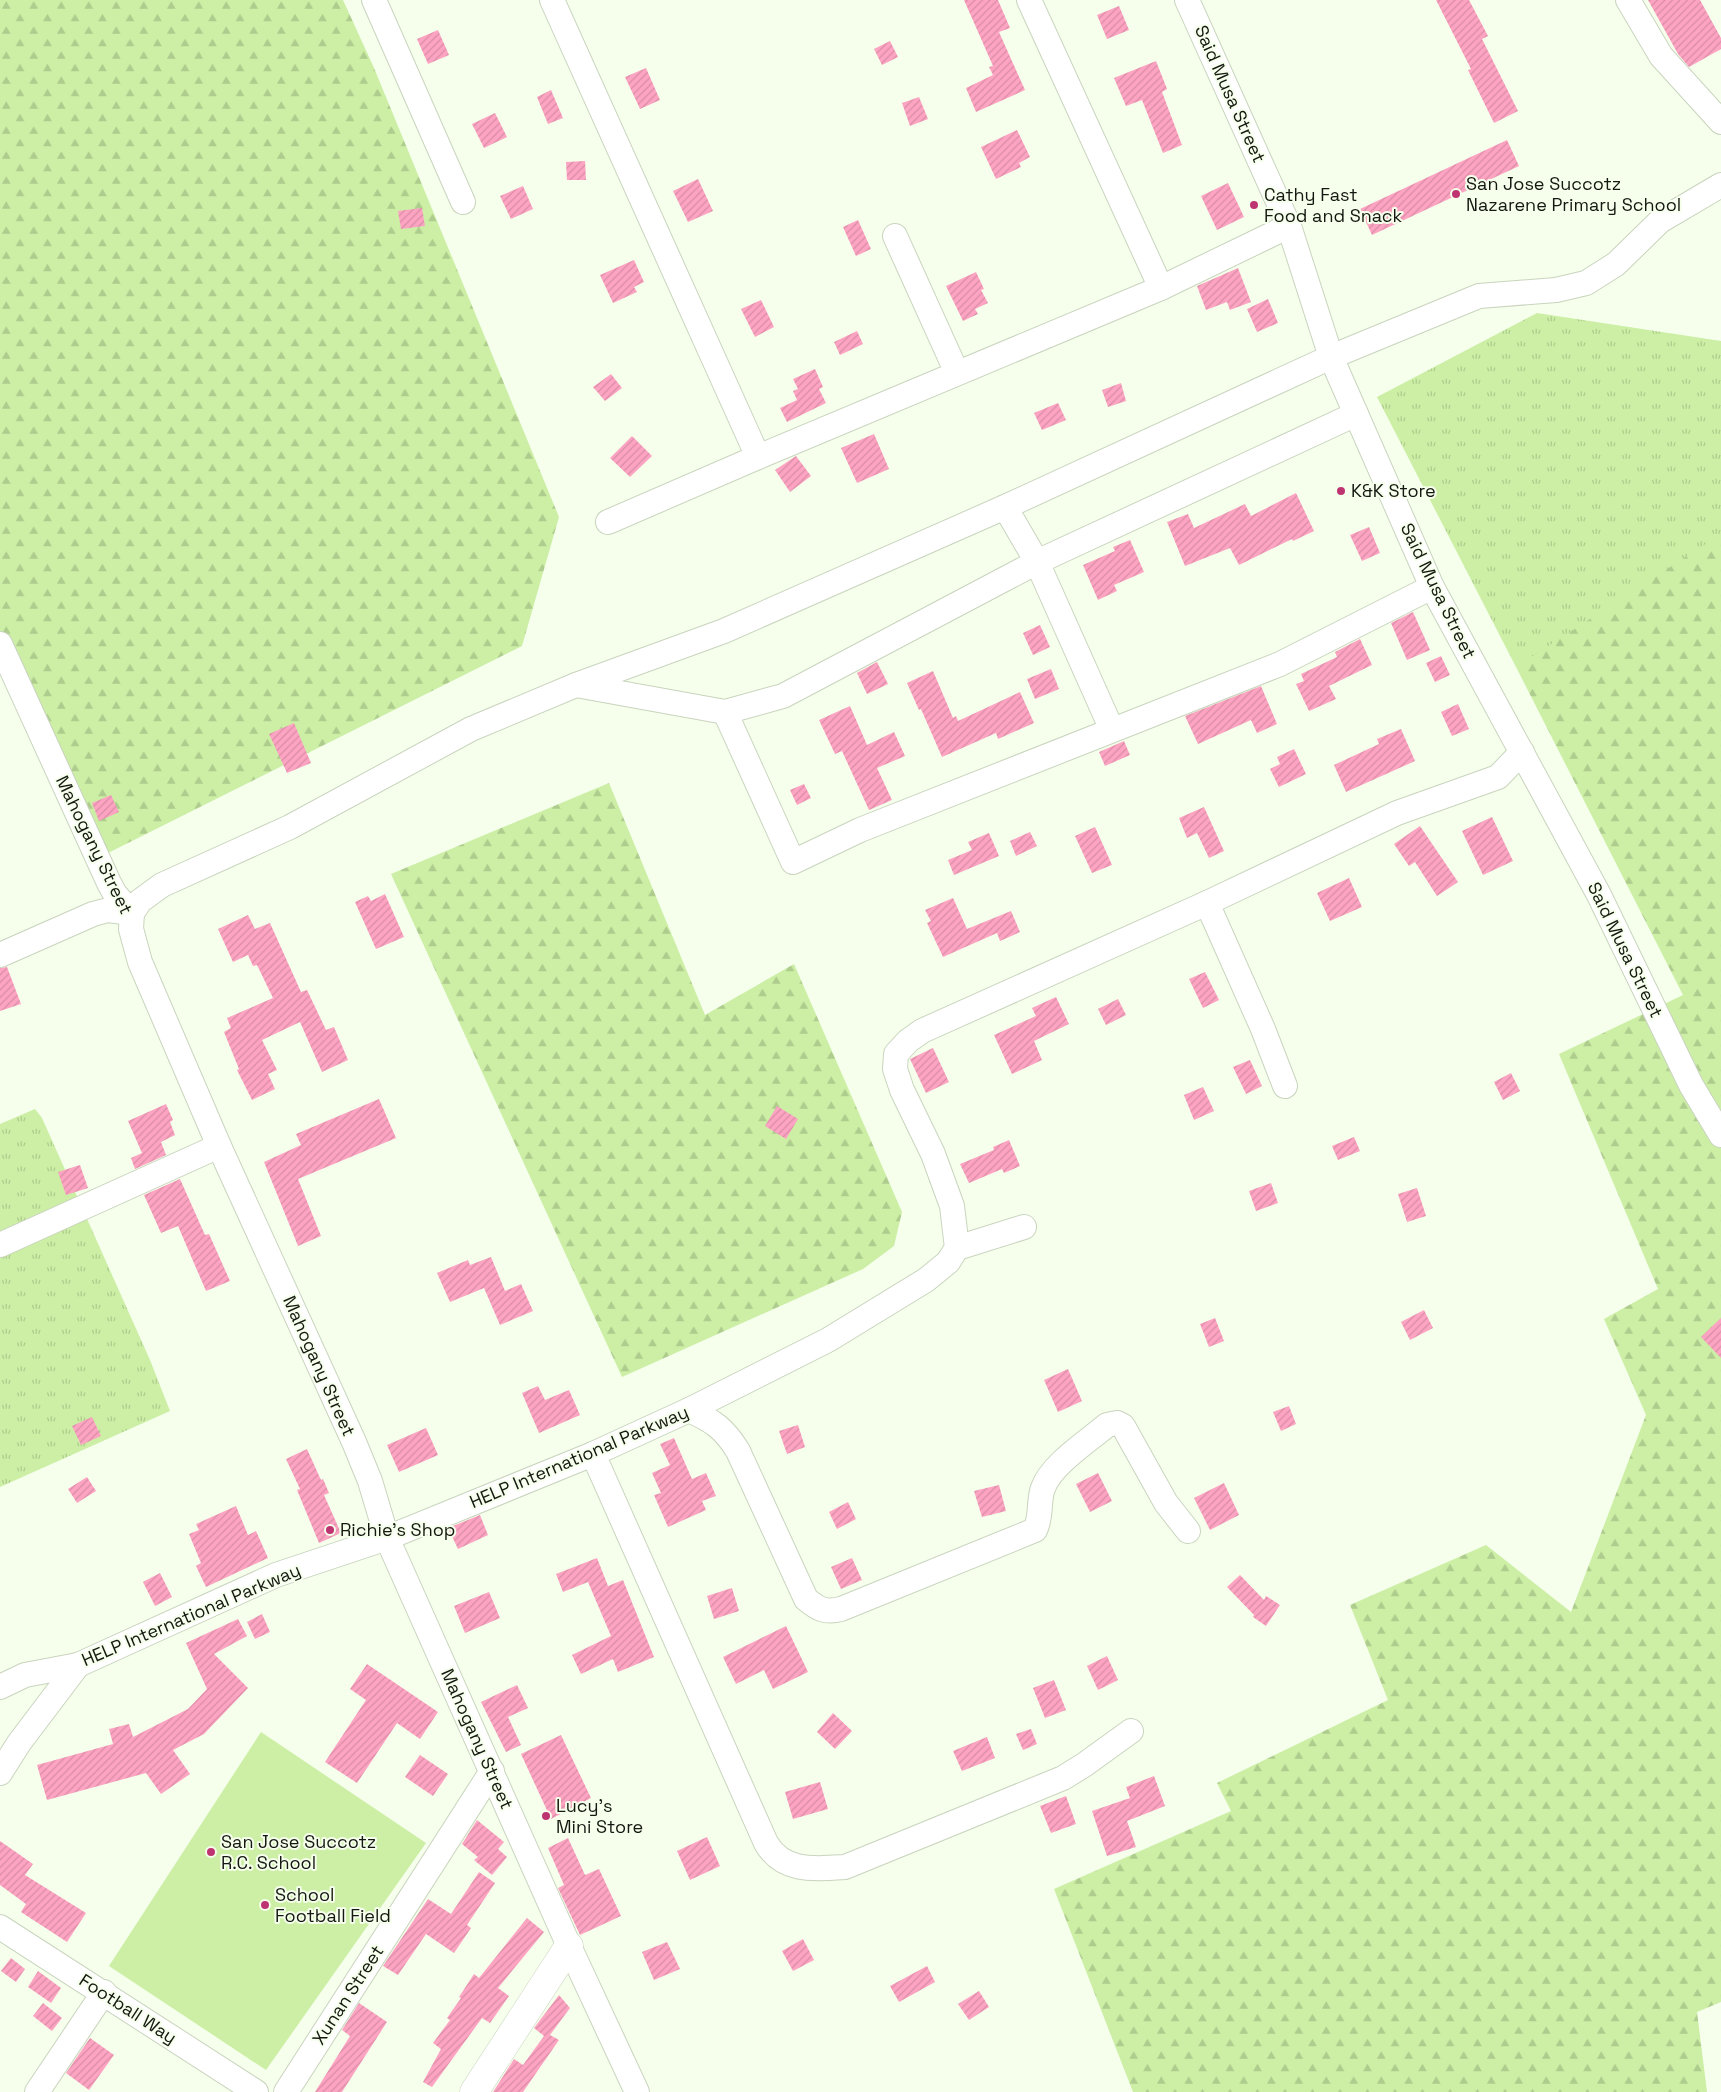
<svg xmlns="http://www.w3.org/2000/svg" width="1721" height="2092" viewBox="0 0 1721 2092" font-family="'Space Grotesk',sans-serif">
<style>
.grass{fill:url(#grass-tufts)}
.forest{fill:url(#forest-firs)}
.garden{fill:#ccefa5}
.building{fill:url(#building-hatch)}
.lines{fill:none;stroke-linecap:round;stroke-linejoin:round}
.street-casing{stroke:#c9d4be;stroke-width:26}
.secondary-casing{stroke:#c9d4be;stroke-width:29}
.street{stroke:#fff;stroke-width:24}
.secondary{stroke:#fff;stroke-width:28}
.poi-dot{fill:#bd3471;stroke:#f5ffec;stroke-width:2}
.labels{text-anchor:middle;stroke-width:4;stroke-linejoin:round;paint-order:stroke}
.street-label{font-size:18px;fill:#141810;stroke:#f5ffec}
.poi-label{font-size:18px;fill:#141810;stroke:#f5ffec;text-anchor:start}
</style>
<defs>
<pattern id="grass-tufts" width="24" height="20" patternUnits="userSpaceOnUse" patternTransform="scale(1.25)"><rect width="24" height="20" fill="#ccefa5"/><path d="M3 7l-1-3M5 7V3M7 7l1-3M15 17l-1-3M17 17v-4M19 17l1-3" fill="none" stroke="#aecc8d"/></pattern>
<pattern id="forest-firs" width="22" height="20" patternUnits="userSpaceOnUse" patternTransform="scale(1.25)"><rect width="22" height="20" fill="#ccefa5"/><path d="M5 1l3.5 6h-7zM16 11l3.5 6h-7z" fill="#aecc8d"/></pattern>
<pattern id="building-hatch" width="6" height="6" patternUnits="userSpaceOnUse" patternTransform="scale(1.25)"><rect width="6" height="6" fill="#fea4c3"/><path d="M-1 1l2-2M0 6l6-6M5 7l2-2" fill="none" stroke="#d98ca6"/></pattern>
</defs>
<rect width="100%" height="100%" fill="#f5ffec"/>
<g class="grass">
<path d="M1537,313L1721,341V536L1529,661L1516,667L1377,397Z"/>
<path d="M35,1109L42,1118L150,1360L170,1411L0,1487V1124Z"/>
</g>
<g class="forest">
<path d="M0,0H343L374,68L559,517L522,646L106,854L0,630Z"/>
<path d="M1721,534V2002L1697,2012L1707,2092H1133L1054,1889L1231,1811L1217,1783L1388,1700L1350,1605L1486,1545L1571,1612L1646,1415L1604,1319L1658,1289L1559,1054L1683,995L1516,667Z"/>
<path d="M609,783L705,1015L794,964L902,1212L894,1246L863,1269L622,1377L391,874Z"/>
</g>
<path class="garden" d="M261,1732L426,1843L266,2070L109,1966Z"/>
<g class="building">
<path d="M964,0H998L1010,28L999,32L1025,90L976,112L966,88L993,75L989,67L993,66Z"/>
<path d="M1436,0H1469L1488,36L1482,39L1518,111L1494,123L1468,70L1471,69Z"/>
<path d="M1648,0H1700L1721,38V49L1689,67L1678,54Z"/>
<path d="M1119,6L1129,30L1107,39L1097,15Z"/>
<path d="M438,30L449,55L428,64L417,39Z"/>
<path d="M890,41L898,57L882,65L874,49Z"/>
<path d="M1156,61L1167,89L1162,92L1182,145L1163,153L1142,100L1126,106L1114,78Z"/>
<path d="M646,68L660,100L640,109L625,77Z"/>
<path d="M551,90L563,118L548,124L537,97Z"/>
<path d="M919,97L928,119L910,126L902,103Z"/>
<path d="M495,113L507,137L484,148L472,124Z"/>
<path d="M1017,130L1030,157L1019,163L1021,167L996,179L981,147Z"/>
<path d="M1507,140L1519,166L1372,235L1360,209Z"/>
<path d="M585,161L586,180H567L566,162Z"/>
<path d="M698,179L713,211L688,222L673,191Z"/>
<path d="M1228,183L1244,217L1217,230L1201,196Z"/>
<path d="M523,186L533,209L511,219L500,196Z"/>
<path d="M422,208L425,226L401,229L398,211Z"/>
<path d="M858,220L871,249L856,256L843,227Z"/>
<path d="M634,260L644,282L634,287L637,292L613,303L600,275Z"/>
<path d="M1238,268L1251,302L1230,310L1227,302L1206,310L1197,286Z"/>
<path d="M976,272L984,289L981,290L988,303L975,309L978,314L963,321L946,286Z"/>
<path d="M1268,299L1278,323L1257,332L1247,309Z"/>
<path d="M761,300L774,327L755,337L741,309Z"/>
<path d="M857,331L863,344L840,355L834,342Z"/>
<path d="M815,369L823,387L819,389L826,403L787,422L780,408L797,400L793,391L798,389L793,379Z"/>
<path d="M611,374L622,388L605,401L593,387Z"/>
<path d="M1121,383L1126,401L1108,407L1102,390Z"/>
<path d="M1058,403L1066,420L1042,430L1034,413Z"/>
<path d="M874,434L889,469L857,483L841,448Z"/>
<path d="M632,436L652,456L630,477L610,458Z"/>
<path d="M796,456L811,476L790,492L775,470Z"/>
<path d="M1296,493L1314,531L1293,541L1292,539L1239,565L1230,548L1185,566L1167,522L1188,514L1194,528L1245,504L1251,516Z"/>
<path d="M1369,527L1380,553L1362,561L1350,535Z"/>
<path d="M1130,540L1144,572L1114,585L1117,591L1098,600L1083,565L1115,551L1113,547Z"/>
<path d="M1413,612L1430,650L1407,660L1391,623Z"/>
<path d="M1040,625L1050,647L1033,655L1023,633Z"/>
<path d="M1360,639L1372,665L1329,686L1336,699L1309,711L1296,684L1304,681L1301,674L1337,657L1335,652Z"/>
<path d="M1441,656L1450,675L1435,682L1426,663Z"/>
<path d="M877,662L888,684L867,694L857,673Z"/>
<path d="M1051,669L1059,689L1035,699L1027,679Z"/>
<path d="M933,671L953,718L956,716L958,721L1020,692L1034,723L998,739L996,733L942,757L921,709L919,710L907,683Z"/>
<path d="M1261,686L1277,724L1257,733L1251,720L1198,744L1185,716Z"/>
<path d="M1458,704L1469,729L1452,736L1441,712Z"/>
<path d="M850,706L867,745L894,732L905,756L877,768L892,800L869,810L842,751L835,754L819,720Z"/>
<path d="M294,723L311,763L287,773L269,734Z"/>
<path d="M1401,729L1415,761L1346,792L1334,765L1379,744L1377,739Z"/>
<path d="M1124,741L1130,755L1105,766L1099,752Z"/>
<path d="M1294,749L1306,774L1279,787L1270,769L1280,764L1277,757Z"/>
<path d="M804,784L811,798L797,805L790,790Z"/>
<path d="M111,795L119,812L99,821L92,803Z"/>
<path d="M1204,807L1224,851L1209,858L1197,833L1187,838L1179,818Z"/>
<path d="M1492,817L1513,861L1483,875L1462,831Z"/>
<path d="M1420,826L1458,882L1437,896L1415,862L1409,866L1394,844Z"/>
<path d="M1095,827L1112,865L1092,873L1075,836Z"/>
<path d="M1030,832L1037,846L1016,856L1010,841Z"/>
<path d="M989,833L999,856L954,875L948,860L972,850L968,842Z"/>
<path d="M1349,878L1362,907L1330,921L1317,893Z"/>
<path d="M385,894L404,937L376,949L355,902L368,896L371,901Z"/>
<path d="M953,898L967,929L1011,911L1020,932L1000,941L997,933L943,957L927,923L931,921L925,910Z"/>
<path d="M248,915L255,929L270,923L301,992L307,990L326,1030L334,1027L348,1060L322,1072L300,1022L262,1040L277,1070L268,1074L275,1089L252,1100L237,1070L239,1069L224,1032L231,1028L227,1018L273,998L257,965L253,966L248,955L233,962L218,929Z"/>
<path d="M7,967L21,1004L0,1011V968Z"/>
<path d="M1205,972L1219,1000L1203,1008L1189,979Z"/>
<path d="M1056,997L1069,1024L1034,1041L1042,1060L1012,1074L994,1035L1036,1016L1032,1008Z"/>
<path d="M1118,999L1126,1015L1106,1025L1098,1009Z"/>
<path d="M933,1048L949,1082L926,1093L910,1059Z"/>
<path d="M1250,1060L1262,1086L1246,1094L1233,1067Z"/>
<path d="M1511,1073L1520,1091L1503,1100L1494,1082Z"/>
<path d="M1203,1087L1214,1111L1194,1120L1184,1095Z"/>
<path d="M379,1099L396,1138L298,1179L321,1236L298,1246L264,1162L301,1145L296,1134Z"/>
<path d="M166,1104L173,1120L170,1122L175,1135L161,1142L166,1155L135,1169L131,1158L142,1153L128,1121Z"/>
<path d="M777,1106L798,1119L786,1139L765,1126Z"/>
<path d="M1354,1137L1360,1151L1338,1160L1332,1146Z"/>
<path d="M1009,1140L1020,1166L1004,1173L1002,1169L969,1183L960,1164L994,1150L993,1147Z"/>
<path d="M80,1165L88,1188L66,1195L58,1172Z"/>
<path d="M180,1179L205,1235L209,1234L230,1281L206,1291L178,1226L161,1233L144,1195Z"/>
<path d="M1271,1183L1278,1203L1256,1211L1249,1191Z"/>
<path d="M1417,1188L1426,1216L1407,1222L1398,1194Z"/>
<path d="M491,1257L505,1291L521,1284L533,1311L500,1325L484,1288L450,1302L437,1273L468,1260L470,1265Z"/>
<path d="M1424,1310L1433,1328L1410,1340L1401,1322Z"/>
<path d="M1215,1318L1224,1341L1209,1347L1200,1324Z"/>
<path d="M1721,1318V1358L1701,1337Z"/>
<path d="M1068,1369L1082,1401L1058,1412L1044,1380Z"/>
<path d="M538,1386L545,1400L569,1390L580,1415L539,1433L522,1393Z"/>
<path d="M1289,1406L1296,1424L1281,1431L1273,1412Z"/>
<path d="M92,1417L101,1436L81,1445L72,1426Z"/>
<path d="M798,1425L805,1447L787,1454L779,1431Z"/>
<path d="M426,1428L438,1455L399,1472L387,1445Z"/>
<path d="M674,1438L692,1479L706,1473L716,1496L702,1501L706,1510L668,1527L654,1495L661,1493L652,1473L670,1465L660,1444Z"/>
<path d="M307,1449L321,1480L323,1479L329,1493L324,1495L341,1533L319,1543L297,1490L300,1489L286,1459Z"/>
<path d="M1098,1473L1112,1501L1090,1512L1076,1484Z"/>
<path d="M87,1477L96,1491L77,1503L68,1489Z"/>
<path d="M1224,1483L1239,1515L1210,1530L1194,1498Z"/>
<path d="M999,1485L1006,1511L982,1517L974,1491Z"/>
<path d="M848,1502L856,1519L837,1529L829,1512Z"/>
<path d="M236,1506L248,1535L256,1531L268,1558L206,1587L196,1566L201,1563L189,1534L199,1530L196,1524Z"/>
<path d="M480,1515L488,1535L458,1549L448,1528Z"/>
<path d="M597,1558L608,1586L623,1580L654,1657L618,1672L613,1659L581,1674L572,1655L611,1636L588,1582L563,1592L556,1574Z"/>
<path d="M852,1558L862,1580L841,1589L831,1567Z"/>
<path d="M160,1573L172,1597L155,1606L143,1582Z"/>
<path d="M1240,1575L1264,1600L1266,1596L1280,1605L1266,1626L1253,1617L1254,1615L1227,1587Z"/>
<path d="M732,1588L739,1611L714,1619L707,1596Z"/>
<path d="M489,1592L500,1618L465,1633L454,1606Z"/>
<path d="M262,1614L270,1632L255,1639L247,1622Z"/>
<path d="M238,1619L247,1636L214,1654L248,1688L204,1734L173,1750L190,1774L161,1794L146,1773L47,1800L37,1765L113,1744L109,1729L129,1724L133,1737L188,1709L207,1689L186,1643Z"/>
<path d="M786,1626L808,1672L773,1689L764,1670L736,1684L723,1657Z"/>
<path d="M1107,1656L1118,1680L1098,1690L1087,1666Z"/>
<path d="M367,1664L438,1712L420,1739L397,1723L357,1783L325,1762L366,1700L350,1689Z"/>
<path d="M1054,1680L1066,1710L1045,1718L1033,1688Z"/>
<path d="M517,1685L528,1708L508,1717L521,1745L506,1752L481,1702Z"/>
<path d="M833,1713L852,1731L835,1749L817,1732Z"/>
<path d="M1031,1729L1037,1744L1023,1750L1016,1734Z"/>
<path d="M561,1735L591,1798L551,1819L521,1754Z"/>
<path d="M987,1737L995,1758L962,1771L953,1751Z"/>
<path d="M420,1755L448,1774L433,1796L405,1777Z"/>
<path d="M1154,1776L1165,1806L1127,1821L1136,1847L1107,1856L1092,1811L1130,1798L1126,1787Z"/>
<path d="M820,1782L828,1809L793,1819L785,1792Z"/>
<path d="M1066,1796L1076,1824L1051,1833L1040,1806Z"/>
<path d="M477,1820L504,1842L498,1849L507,1857L492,1875L474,1860L478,1857L462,1844Z"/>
<path d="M707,1837L720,1866L690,1880L677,1851Z"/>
<path d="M568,1838L585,1875L599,1869L621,1916L580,1935L558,1888L564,1885L548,1848Z"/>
<path d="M0,1841L33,1864L25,1875L86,1913L67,1942L21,1912L26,1904L0,1885Z"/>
<path d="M479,1872L495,1883L467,1925L471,1928L454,1953L426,1934L398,1975L383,1966L428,1899L451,1914Z"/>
<path d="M527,1918L544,1932L498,1988L509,1996L490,2023L482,2018L432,2087L423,2082L441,2049L433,2043L450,2020L447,2018L461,1998L459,1997L474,1974L479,1978Z"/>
<path d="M803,1939L814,1960L793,1971L782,1951Z"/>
<path d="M667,1942L680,1969L654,1980L642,1952Z"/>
<path d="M11,1958L25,1969L16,1982L1,1971Z"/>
<path d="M927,1966L935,1982L899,2002L890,1986Z"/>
<path d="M38,1971L61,1988L51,2003L28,1987Z"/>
<path d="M979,1991L989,2007L969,2020L958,2004Z"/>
<path d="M559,1995L570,2008L550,2035L559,2040L523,2092H493L514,2059L523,2065L544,2036L534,2028Z"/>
<path d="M43,2003L62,2018L52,2031L33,2016Z"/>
<path d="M359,2003L387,2022L342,2092H315L350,2036L342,2030Z"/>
<path d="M90,2038L114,2055L89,2090L66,2073Z"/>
</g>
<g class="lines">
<g class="street-casing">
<g id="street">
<path d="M374,0L463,202"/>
<path d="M552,0L758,457"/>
<path d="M1029,0L1161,288"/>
<path d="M1187,0L1289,226L1331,357L1432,587L1599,895L1691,1085L1721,1135"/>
<path d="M1628,0L1661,56L1721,122"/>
<path d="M895,236L957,373"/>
<path d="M1005,507L1037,562L1112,730"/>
<path d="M608,522L758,457L1161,288L1289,226"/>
<path d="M0,644L109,883L115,894L132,913L131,929L140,962L219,1146L354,1442L370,1481L387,1538L569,1946L637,2092"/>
<path d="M576,685L725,712L783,696L1037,562L1356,414"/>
<path d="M725,712L793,862L860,830L1280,664L1432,587"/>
<path d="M1207,903L1263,1029L1285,1086"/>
<path d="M132,913L140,901L162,885L290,827L471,729L576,685L724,631L1005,507L1331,357L1479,296L1556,290L1586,283L1616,264L1660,221L1721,185"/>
<path d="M0,955L93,914L108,910L132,913"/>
<path d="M0,1245L219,1146"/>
<path d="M957,1248L952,1206L933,1154L902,1090L895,1069L896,1054L908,1041L922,1031L1207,903L1397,813L1498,777L1522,752"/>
<path d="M689,1410C713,1421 724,1428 738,1451L806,1599C818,1609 825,1613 841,1609L1035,1530C1042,1517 1038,1501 1043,1488C1051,1465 1088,1441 1107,1425L1117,1423L1123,1426L1166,1503L1188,1531"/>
<path d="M593,1454L766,1843C783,1873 815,1869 845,1867L1063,1778L1084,1765L1131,1731"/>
<path d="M0,1687L25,1675L78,1665L276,1575L387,1538L593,1454L689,1410L828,1340L926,1280L948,1262L957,1248L1024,1227"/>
<path d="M0,1773L19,1743L78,1665"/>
<path d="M0,1927L256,2092"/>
<path d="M37,2092L104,1992"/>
<path d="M286,2092L492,1771"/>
</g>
</g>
<g class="secondary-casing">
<path id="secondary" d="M474,2092L569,1946"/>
</g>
<use href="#street" class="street"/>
<use href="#secondary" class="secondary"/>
</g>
<g class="poi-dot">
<circle cx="1456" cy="194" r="5"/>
<circle cx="1254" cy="205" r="5"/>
<circle cx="1341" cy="491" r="5"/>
<circle cx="330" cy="1530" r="5"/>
<circle cx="546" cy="1816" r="5"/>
<circle cx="211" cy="1852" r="5"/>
<circle cx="265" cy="1905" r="5"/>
</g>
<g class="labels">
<g class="street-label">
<text transform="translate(1230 94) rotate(66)" y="6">Said Musa Street</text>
<text transform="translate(1438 591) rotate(64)" y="6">Said Musa Street</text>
<text transform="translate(94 845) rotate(64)" y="6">Mahogany Street</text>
<text transform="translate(1625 950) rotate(64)" y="6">Said Musa Street</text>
<text transform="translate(319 1366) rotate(66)" y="6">Mahogany Street</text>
<text transform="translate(579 1457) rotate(-23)" y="6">HELP International Parkway</text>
<text transform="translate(191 1615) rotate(-23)" y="6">HELP International Parkway</text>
<text transform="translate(477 1739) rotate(66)" y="6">Mahogany Street</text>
<text transform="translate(348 1995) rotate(-57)" y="6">Xunan Street</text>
<text transform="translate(128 2009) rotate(33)" y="6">Football Way</text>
</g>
<g class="poi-label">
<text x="1466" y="190">San Jose Succotz<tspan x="1466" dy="21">Nazarene Primary School</tspan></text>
<text x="1264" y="201">Cathy Fast<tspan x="1264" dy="21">Food and Snack</tspan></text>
<text x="1351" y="497">K&amp;K Store</text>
<text x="340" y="1536">Richie's Shop</text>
<text x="556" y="1812">Lucy's<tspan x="556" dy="21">Mini Store</tspan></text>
<text x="221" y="1848">San Jose Succotz<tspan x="221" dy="21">R.C. School</tspan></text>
<text x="275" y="1901">School<tspan x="275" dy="21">Football Field</tspan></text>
</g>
</g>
</svg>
